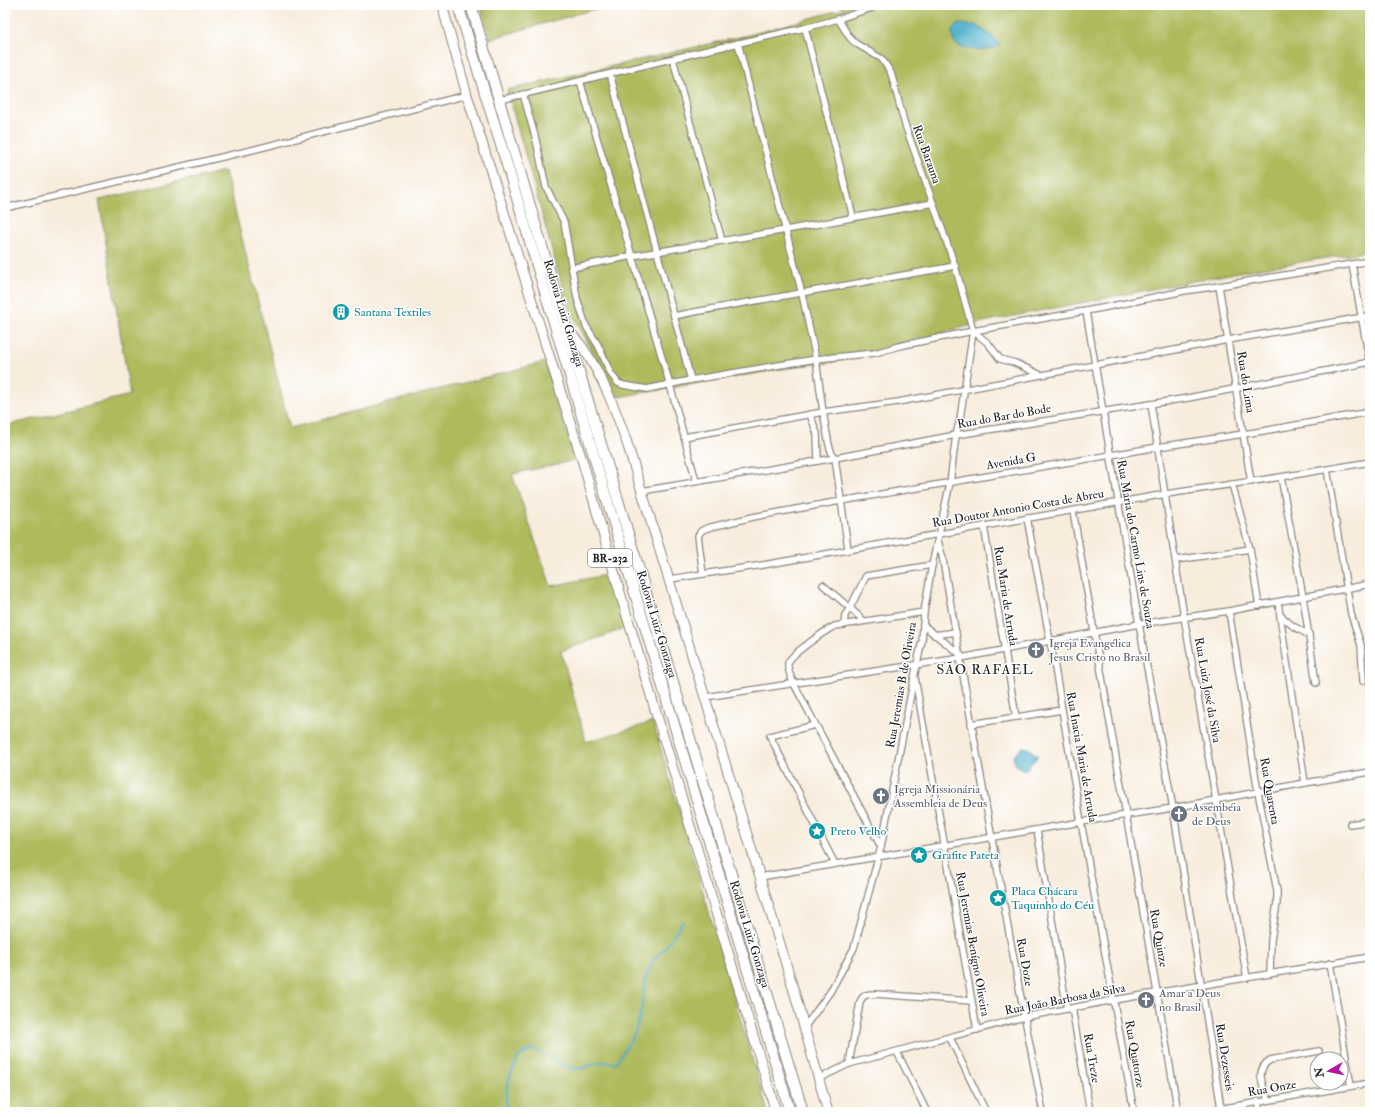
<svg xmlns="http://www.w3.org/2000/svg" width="1375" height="1117" viewBox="0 0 1375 1117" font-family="'IM FELL Double Pica',serif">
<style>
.green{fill:#aeba5c;stroke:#656b3c}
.water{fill:#47abc7;stroke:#326472}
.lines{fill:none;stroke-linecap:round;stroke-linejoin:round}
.stream{stroke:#47abc7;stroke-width:2}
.street-casing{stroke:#8a847c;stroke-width:8}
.primary-casing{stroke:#8a847c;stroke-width:11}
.highway-casing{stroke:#8a847c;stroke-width:12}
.street{stroke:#fff;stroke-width:5.5}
.primary{stroke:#fff;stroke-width:9}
.highway{stroke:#fff;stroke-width:10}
.labels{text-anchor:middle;stroke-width:3;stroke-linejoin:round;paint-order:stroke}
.shield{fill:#fff;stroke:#606060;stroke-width:1}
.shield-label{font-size:11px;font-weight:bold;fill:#1c1c1c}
.street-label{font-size:12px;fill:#1c1c1c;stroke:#fff}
.culture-label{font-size:12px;fill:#0d838f;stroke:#fff;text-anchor:start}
.worship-label{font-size:12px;fill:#5b616d;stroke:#fff;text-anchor:start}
.quarter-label{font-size:14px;letter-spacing:1px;fill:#1c1c1c;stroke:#fff}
</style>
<rect width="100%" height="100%" fill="#fff"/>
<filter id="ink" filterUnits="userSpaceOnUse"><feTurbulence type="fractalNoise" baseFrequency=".025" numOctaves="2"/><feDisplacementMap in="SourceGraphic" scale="8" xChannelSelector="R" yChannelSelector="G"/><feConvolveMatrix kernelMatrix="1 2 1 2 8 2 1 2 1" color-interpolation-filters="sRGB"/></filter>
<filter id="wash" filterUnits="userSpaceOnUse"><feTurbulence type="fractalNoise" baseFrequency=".012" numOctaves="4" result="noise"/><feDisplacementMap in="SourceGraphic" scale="16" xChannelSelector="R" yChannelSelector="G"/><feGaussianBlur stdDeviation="0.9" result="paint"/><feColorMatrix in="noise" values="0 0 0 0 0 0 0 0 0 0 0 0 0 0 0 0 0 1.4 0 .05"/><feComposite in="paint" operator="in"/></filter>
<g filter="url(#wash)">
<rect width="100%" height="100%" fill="#f8eddd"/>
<g class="green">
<path d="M480,5H597L598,8L490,39Z"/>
<path d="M840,5H1367L1370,10V251L1250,270L983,322L824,364L805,365L618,397L568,307L507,90L753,34L843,9Z"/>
<path d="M225,171L290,428L545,362L558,408L577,460L512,474L551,586L610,574L626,628L561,651L586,742L653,722L768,1112H478L477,1106L476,1112H5V426L130,395L99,200Z"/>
</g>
<g class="water">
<path d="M959,24L976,25L992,36L1000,45C989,51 973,51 961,47C958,46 955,43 953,41L952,29Z"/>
<path d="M1023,747L1028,748L1038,756L1025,771C1018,767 1014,765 1013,756Z"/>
</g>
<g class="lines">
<path class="stream" d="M507,1112L506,1111C505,1088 509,1075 520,1055L534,1049L560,1064L570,1068L579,1069L601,1062L616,1063L635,1033L640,1016L646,977L652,962L665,948L683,921"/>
</g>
</g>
<g filter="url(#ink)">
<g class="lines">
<g class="street-casing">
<g id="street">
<path d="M838,19L872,8"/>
<path d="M805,28L853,217"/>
<path d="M738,43L802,294L816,359L823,412L829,445L832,454L835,458L848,549"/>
<path d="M673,59L722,241"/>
<path d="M610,74L691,380"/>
<path d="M580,81L670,385L696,481"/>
<path d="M523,94L536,140L546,187L564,222L577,298L586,326L598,345L611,374L618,383L623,385L647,389L691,380L816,359L875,353L899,346L973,331L1102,308L1184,291L1219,286L1370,261"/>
<path d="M500,100L704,51L805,28L838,19L850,38L855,43L882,59L891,73L905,125L933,203L955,266L973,331L960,419L956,435L950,483L932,565L924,612L922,641L915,673L881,847L854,948L830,992L804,1028"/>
<path d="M5,208L256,149L467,95"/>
<path d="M1352,264L1370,365"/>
<path d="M571,268L632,256L786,230L933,203"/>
<path d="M1219,286L1251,482"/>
<path d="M1086,311L1139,624L1173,808L1221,1108"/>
<path d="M674,316C767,298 861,283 955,266"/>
<path d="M973,331L988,343L1000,359L1015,363L1039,374"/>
<path d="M1151,404L1184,617L1247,978"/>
<path d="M810,414L817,434L818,461"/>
<path d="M684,437L823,412L898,402L1228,340L1370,316"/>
<path d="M1327,469L1351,614L1361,645L1363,681"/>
<path d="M1281,477L1303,597L1316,683"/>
<path d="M1232,484L1250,549L1259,606"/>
<path d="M642,491L835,458L956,435L1188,398L1370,362"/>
<path d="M1073,511L1178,1112"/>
<path d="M1027,518L1054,662L1081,822L1134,1112"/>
<path d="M984,526L1016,717"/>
<path d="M938,541L942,555C975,741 1006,927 1043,1112"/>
<path d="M1176,560L1250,549"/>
<path d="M703,574L698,536L701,531L707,528L753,517L829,503L1158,447L1263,431L1370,412"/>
<path d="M670,579L763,565L1166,494L1281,477L1370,462"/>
<path d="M823,585L850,608L845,615L844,625"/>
<path d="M1278,602L1305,783"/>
<path d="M1229,611L1258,792L1277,891V903L1271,940L1270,974"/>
<path d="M1280,615L1293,626L1309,635"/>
<path d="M864,621L850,608L866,576L932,565"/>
<path d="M923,625L961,655"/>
<path d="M934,635L956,632"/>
<path d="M915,678L977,1030"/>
<path d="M705,697L961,658L1139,624L1229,611L1370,584"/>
<path d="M971,724L1062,710"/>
<path d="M815,725L770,736L835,864"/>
<path d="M1350,824L1370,821"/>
<path d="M1037,830L1067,1009"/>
<path d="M881,847L794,684C791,677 787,670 788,663C790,655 826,630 835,626L924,612"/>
<path d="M760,877L1081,822L1173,808L1305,783L1370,772"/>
<path d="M1330,963L1351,1086"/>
<path d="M1072,1008L1090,1112"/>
<path d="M950,1038L986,1112"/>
<path d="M897,1052L927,1112"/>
<path d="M849,1064L860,1002C863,994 868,994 875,994L971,1001"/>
<path d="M818,1079L849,1064L1024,1017L1114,1000L1370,957"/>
<path d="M1268,1099C1263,1086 1254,1070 1270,1060L1319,1051"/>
<path d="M1258,1101L1260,1112"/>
<path d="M1201,1112L1370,1083"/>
</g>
</g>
<g class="primary-casing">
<g id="primary">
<path d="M442,5L467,95L583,463L621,596L776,1112"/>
<path d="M567,329C572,335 578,341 583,348C603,377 616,411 627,443L760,877L794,991L828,1112"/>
</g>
</g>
<g class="highway-casing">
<g id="highway">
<path d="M458,5L504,155L790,1112"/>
<path d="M471,5L566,328L803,1112"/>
</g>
</g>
<use href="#street" class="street"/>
<use href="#primary" class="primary"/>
<use href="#highway" class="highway"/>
</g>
</g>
<defs>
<g id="building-disc" transform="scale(0.9)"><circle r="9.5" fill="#0f9aa8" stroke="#fff"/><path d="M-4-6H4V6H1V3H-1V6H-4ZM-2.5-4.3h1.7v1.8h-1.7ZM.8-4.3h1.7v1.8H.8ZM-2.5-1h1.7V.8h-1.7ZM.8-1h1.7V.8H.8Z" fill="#fff"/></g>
<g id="church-disc" transform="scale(0.9)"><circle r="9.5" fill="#6b7280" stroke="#fff"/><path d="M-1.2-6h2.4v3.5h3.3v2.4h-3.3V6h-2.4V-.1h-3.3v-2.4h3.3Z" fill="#fff"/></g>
<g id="sight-disc" transform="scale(0.9)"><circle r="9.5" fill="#0f9aa8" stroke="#fff"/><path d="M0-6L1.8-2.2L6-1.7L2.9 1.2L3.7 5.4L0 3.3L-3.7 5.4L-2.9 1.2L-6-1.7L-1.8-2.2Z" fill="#fff"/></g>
</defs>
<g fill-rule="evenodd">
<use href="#building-disc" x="341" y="312"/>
<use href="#church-disc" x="1036" y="650"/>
<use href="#church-disc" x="881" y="796"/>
<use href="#church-disc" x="1179" y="814"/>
<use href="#sight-disc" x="817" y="831"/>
<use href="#sight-disc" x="919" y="855"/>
<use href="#sight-disc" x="998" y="898"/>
<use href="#church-disc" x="1146" y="1000"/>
</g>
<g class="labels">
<rect class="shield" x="588" y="549" width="44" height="18" rx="3"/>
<g class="shield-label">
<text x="610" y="562">BR-232</text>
</g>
<g class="street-label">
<text transform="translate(927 154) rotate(70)" y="4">Rua Barauna</text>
<text transform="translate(564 313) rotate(73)" y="4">Rodovia Luiz Gonzaga</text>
<text transform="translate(1246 382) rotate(81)" y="4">Rua do Lima</text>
<text transform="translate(1004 416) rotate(-10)" y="4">Rua do Bar do Bode</text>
<text transform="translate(1011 461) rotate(-10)" y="4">Avenida G</text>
<text transform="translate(1018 508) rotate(-10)" y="4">Rua Doutor Antonio Costa de Abreu</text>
<text transform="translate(1136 544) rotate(80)" y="4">Rua Maria do Carmo Lins de Souza</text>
<text transform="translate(1006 596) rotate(81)" y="4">Rua Maria de Arruda</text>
<text transform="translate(657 624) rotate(73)" y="4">Rodovia Luiz Gonzaga</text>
<text transform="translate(901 685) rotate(-80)" y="4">Rua Jeremias B de Oliveira</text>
<text transform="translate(1208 690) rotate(80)" y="4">Rua Luiz José da Silva</text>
<text transform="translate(1082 757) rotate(80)" y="4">Rua Inacia Maria de Arruda</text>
<text transform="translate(1270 791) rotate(80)" y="4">Rua Quarenta</text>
<text transform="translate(750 934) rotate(73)" y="4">Rodovia Luiz Gonzaga</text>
<text transform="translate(1159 938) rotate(80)" y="4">Rua Quinze</text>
<text transform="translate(973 944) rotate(80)" y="4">Rua Jeremias Benígno Oliveira</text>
<text transform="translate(1025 962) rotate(80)" y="4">Rua Doze</text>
<text transform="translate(1065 999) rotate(-11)" y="4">Rua João Barbosa da Silva</text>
<text transform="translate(1135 1054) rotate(80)" y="4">Rua Quatorze</text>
<text transform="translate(1225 1057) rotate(81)" y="4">Rua Dezesseis</text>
<text transform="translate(1092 1058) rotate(80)" y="4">Rua Treze</text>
<text transform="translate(1272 1088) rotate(-10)" y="4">Rua Onze</text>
</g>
<g class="culture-label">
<text x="354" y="316">Santana Textiles</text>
<text x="830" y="835">Preto Velho</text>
<text x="932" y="859">Grafite Pateta</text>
<text x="1011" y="895">Placa Chácara<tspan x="1011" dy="14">Taquinho do Céu</tspan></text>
</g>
<g class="worship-label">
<text x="1049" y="647">Igreja Evangélica<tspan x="1049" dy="14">Jesus Cristo no Brasil</tspan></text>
<text x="894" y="793">Igreja Missionária<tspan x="894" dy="14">Assembleia de Deus</tspan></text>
<text x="1192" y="811">Assembéia<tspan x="1192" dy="14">de Deus</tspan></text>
<text x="1159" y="997">Amar a Deus<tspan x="1159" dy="14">no Brasil</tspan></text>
</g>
<g class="quarter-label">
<text x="985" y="674">SÃO RAFAEL</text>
</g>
</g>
<rect width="1375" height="1117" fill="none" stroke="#fff" stroke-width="20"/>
<g transform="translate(1329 1071) rotate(261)"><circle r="19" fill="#ffffff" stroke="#a4a4a4"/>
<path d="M0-3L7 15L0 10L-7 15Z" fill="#b5179e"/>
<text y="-6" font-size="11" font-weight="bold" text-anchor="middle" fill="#1c1c1c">N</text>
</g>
</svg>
